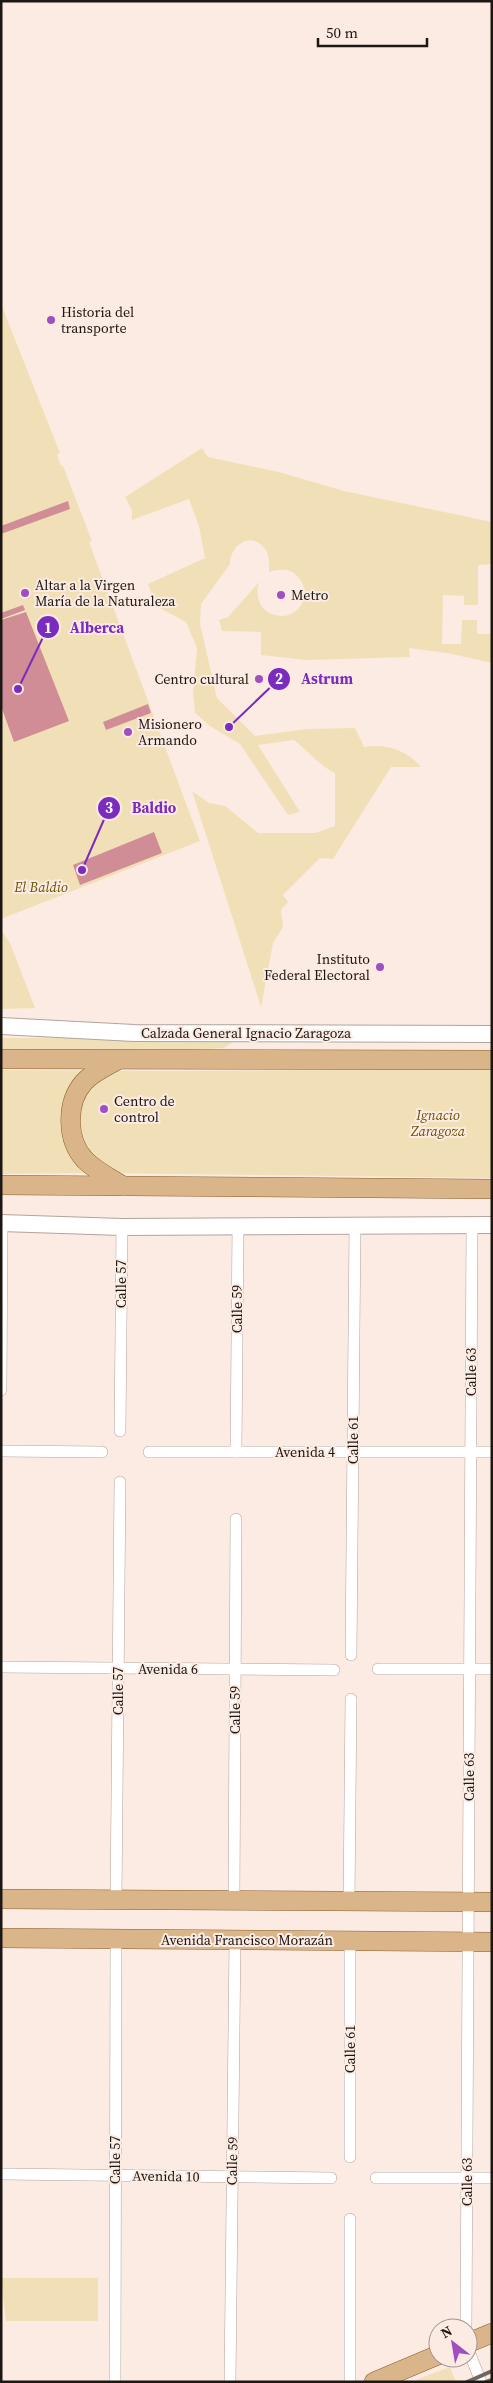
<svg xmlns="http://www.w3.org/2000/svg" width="493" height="2383" viewBox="0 0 493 2383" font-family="'Source Serif 4',serif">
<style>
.green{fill:#f1e0b7}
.water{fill:#d08d95}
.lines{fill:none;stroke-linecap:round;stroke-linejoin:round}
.minor-casing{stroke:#b3a39b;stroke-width:12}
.secondary-casing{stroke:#b3a39b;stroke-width:18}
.primary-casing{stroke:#885e2d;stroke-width:20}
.minor{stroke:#fff;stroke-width:11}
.secondary{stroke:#fff;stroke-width:16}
.primary{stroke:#dab589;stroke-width:19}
.rail{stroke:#716762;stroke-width:4}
.poi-dot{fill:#9f4fbf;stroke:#fcebe2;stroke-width:2}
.labels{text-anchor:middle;stroke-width:4;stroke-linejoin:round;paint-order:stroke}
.poi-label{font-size:14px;fill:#1d1714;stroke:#fcebe2;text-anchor:start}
.park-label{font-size:14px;font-style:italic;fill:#6c5308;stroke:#fcebe2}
.street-label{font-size:14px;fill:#1d1714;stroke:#fcebe2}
.leader{fill:none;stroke:#7b2cbf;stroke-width:2}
.callout-dot{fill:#7b2cbf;stroke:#fcebe2;stroke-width:2}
.mark-label{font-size:15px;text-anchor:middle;font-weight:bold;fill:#fff}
.callout-label{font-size:15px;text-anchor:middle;font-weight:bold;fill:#7b2cbf;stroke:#fcebe2;stroke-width:4;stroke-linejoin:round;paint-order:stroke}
</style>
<rect width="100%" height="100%" fill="#fcebe2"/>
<g class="green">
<path d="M1,304L60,453L57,455L61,466H63L92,541L89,542L200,841L1,919Z"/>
<path d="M202,448L208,457L279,472L344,491L492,522V564L478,565V605H464V596L443,595L442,644H461L462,620H477V634H492V663L447,653L409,648L410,657L306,660L261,655V632L222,631L219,620L228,617L259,582C248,621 301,628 304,595C305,589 303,582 298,577C290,568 280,569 269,572C269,564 270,555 265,549C252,530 230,545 230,564L201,604L200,624L217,698L255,736L307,729L355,728L364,747C384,743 408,750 421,767H391L333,859L320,858L283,895L288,902L281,910L283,927L273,943L261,1007L192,791L209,803L225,806L258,833H315L335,826V773C320,766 308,751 294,740L258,745L300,812L288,815L240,744L210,726L195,713L193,692L197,648L186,622L156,606L148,584L205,558L199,526L189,499L132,520V510L125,497Z"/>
<path d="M1,930L10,943L35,1008L1,1009Z"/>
<path d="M241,1037L224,1048L193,1050H1V1038Z"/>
<path d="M492,1069V1178L91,1173L1,1174V1070L165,1071Z"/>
<path d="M1,2278H98V2321H6Z"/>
<path d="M450,2367L456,2382H415L418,2379Z"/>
</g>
<g class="water">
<path d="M68,501L70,509L1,534V526Z"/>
<path d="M23,605L25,610L1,619V613Z"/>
<path d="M26,612L69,721L14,742L1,706V620Z"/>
<path d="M148,704L151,713L106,730L103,722Z"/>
<path d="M154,832L162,853L80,885L73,865Z"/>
</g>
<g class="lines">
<g class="minor-casing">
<g id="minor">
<path d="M1,1390L2,1223"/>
<path d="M120,1431L122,1227"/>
<path d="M1,1451L102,1452"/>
<path d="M149,1452H492"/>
<path d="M236,1452L238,1226"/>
<path d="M351,1655L355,1225"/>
<path d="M1,1667L334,1670"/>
<path d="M378,1669H492"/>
<path d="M116,1900L120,1482"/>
<path d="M234,1901L236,1519"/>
<path d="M349,1901L351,1699"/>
<path d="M350,2157V1941"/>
<path d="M1,2174L331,2178"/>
<path d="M376,2178H492"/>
<path d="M466,2328L472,1225"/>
<path d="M468,2349L481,2382"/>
<path d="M115,2382L116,1939"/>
<path d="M230,2382L235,1940"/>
<path d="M350,2382V2219"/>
</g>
</g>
<g class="secondary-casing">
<g id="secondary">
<path d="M1,1026L134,1033L492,1034"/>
<path d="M1,1223L122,1227L492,1225"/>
</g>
</g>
<g class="primary-casing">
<g id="primary">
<path d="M1,1059L492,1060"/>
<path d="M116,1061C105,1067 93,1072 84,1082C66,1102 66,1140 85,1160C96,1171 110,1178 123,1186"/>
<path d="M1,1185L492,1189"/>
<path d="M1,1899L492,1902"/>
<path d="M1,1938L492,1942"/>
<path d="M468,2343L492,2333"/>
<path d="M374,2382L438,2355"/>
</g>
</g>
<use href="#minor" class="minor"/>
<use href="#secondary" class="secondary"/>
<use href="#primary" class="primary"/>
<g class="rail">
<path d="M467,2382L492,2371"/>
<path d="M486,2382L492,2380"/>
</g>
</g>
<g class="poi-dot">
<circle cx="51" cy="320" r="5"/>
<circle cx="25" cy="593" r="5"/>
<circle cx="281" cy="595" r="5"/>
<circle cx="259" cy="679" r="5"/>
<circle cx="128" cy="732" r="5"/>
<circle cx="380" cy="967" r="5"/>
<circle cx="104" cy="1109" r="5"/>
</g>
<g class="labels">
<g class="poi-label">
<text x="61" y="317">Historia del<tspan x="61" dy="16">transporte</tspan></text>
<text x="35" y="590">Altar a la Virgen<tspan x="35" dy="16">María de la Naturaleza</tspan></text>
<text x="291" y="600">Metro</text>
<text x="249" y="684" text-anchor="end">Centro cultural</text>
<text x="138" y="729">Misionero<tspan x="138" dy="16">Armando</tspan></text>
<text x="370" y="964" text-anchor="end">Instituto<tspan x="370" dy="16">Federal Electoral</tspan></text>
<text x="114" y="1106">Centro de<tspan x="114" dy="16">control</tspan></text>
</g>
<g class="park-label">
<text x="41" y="892">El Baldio</text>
<text x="438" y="1120">Ignacio<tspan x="438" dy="16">Zaragoza</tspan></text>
</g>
<g class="street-label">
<text x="246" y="1038">Calzada General Ignacio Zaragoza</text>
<text transform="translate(121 1284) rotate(-90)" y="5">Calle 57</text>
<text transform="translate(237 1309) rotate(-90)" y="5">Calle 59</text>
<text transform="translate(471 1372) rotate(-90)" y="5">Calle 63</text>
<text transform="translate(353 1440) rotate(-90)" y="5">Calle 61</text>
<text x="305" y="1457">Avenida 4</text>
<text x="168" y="1674">Avenida 6</text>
<text transform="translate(118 1691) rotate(-90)" y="5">Calle 57</text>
<text transform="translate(235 1710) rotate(-90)" y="5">Calle 59</text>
<text transform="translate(469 1777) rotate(-90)" y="5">Calle 63</text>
<text x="247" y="1945">Avenida Francisco Morazán</text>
<text transform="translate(350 2049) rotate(-90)" y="5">Calle 61</text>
<text transform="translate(115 2160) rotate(-90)" y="5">Calle 57</text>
<text transform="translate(232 2161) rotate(-89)" y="5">Calle 59</text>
<text transform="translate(166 2176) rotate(1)" y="5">Avenida 10</text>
<text transform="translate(467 2182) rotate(-90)" y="5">Calle 63</text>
</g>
</g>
<path class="leader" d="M18 689L48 627M229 727L279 679M82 870L109 808"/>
<g class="callout-dot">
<circle cx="18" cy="689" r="5"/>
<circle cx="229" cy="727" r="5"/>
<circle cx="82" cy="870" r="5"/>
<circle cx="48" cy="627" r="12"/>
<circle cx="279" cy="679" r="12"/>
<circle cx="109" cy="808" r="12"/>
</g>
<g class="mark-label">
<text x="48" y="633">1</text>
<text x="279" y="684">2</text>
<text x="109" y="813">3</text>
</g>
<g class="callout-label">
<text x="97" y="633">Alberca</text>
<text x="327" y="684">Astrum</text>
<text x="154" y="813">Baldio</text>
</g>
<rect width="493" height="2383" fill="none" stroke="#1d1714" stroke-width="5"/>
<g transform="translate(453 2343) rotate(329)"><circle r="24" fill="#fcebe2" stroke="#a39690"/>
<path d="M0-4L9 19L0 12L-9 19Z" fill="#9f4fbf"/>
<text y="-8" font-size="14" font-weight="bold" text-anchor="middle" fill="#1d1714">N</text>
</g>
<path d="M318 38v8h109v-8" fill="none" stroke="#1d1714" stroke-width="2.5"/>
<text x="326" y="38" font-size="15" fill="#1d1714" stroke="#fcebe2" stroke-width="4" paint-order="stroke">50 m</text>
</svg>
